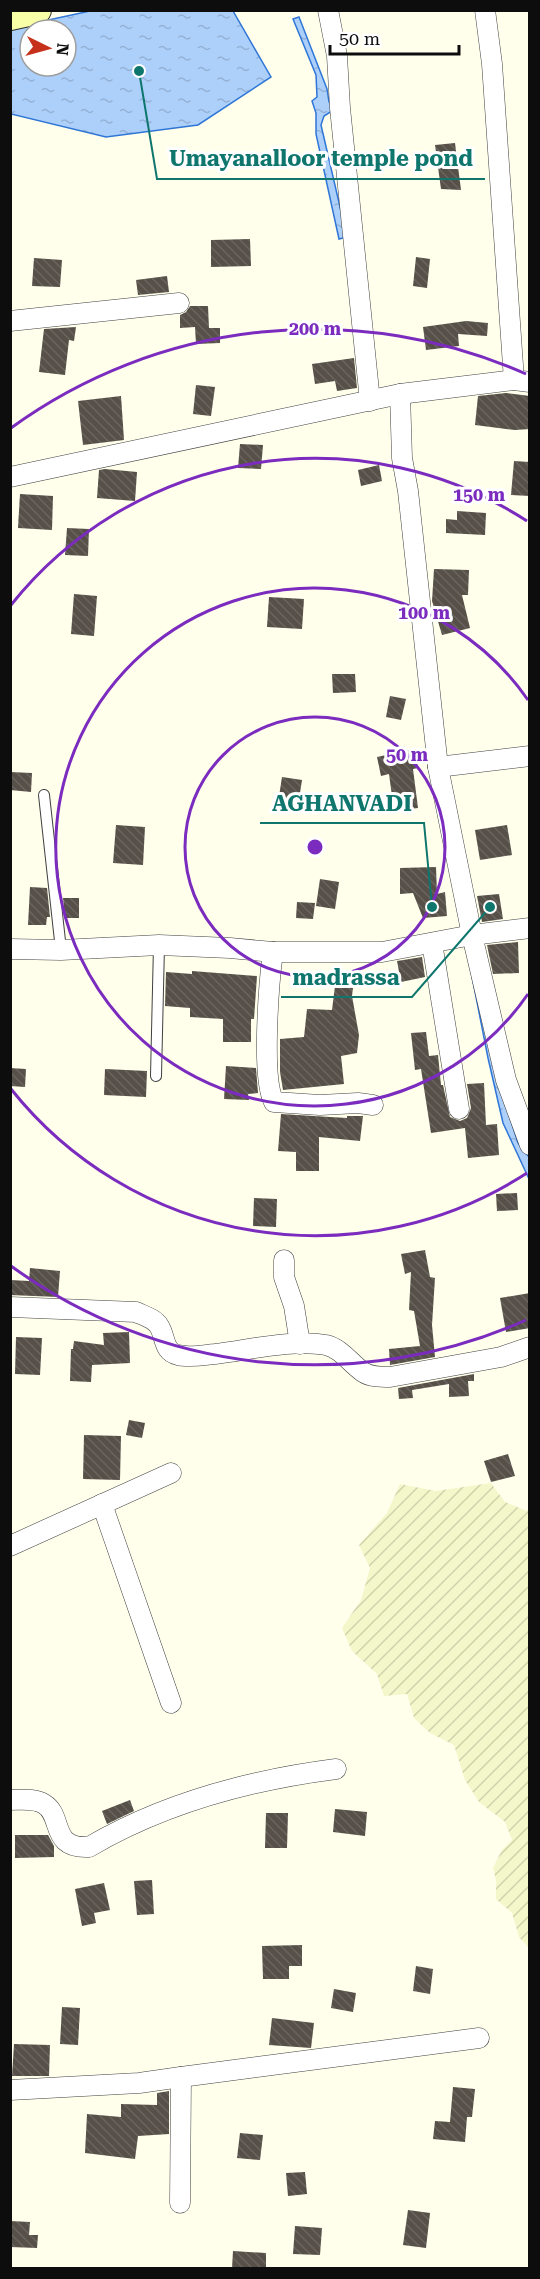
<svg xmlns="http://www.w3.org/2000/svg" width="540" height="2279" viewBox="0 0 540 2279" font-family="'Roboto Serif',serif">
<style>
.farmland{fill:url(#farmland-furrows)}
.water{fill:url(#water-ripples);stroke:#2f76d7;stroke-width:1.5;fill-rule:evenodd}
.building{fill:url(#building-back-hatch)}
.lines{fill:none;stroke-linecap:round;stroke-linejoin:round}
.service-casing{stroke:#404040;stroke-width:12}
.minor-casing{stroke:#404040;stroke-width:21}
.secondary-casing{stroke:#2f2f2f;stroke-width:30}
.service{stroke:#fff;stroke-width:10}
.minor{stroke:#fff;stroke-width:20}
.secondary{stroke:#f9ffa7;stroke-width:28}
.ring{fill:none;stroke:#7b2cbf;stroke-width:3}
.centre{fill:#7b2cbf;stroke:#fff;stroke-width:3}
.ring-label{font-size:18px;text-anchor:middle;font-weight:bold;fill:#7b2cbf;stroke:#fff;stroke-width:6;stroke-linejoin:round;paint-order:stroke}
.leader{fill:none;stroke:#0f766e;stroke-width:2}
.callout-dot{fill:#0f766e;stroke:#fff;stroke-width:2}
.callout-label{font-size:22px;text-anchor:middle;font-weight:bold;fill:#0f766e;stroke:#fff;stroke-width:6;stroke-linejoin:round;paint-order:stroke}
</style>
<defs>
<pattern id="farmland-furrows" width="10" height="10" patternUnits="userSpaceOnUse" patternTransform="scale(1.5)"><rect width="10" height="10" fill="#f3f7ca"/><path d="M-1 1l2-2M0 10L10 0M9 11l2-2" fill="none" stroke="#cfd3ac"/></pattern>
<pattern id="water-ripples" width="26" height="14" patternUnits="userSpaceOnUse" patternTransform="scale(1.5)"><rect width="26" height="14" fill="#add0fa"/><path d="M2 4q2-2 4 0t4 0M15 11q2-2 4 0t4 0" fill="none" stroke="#94b1d5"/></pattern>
<pattern id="building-back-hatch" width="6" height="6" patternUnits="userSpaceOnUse" patternTransform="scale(1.5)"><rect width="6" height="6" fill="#565048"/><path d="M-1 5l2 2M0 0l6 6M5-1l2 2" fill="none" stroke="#69645e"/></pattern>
</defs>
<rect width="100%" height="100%" fill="#ffffec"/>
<path class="farmland" d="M491,1483L505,1502L527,1511L529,1508V1959L528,1947L519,1937L512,1913L496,1899V1880L493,1868L502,1850L512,1840L505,1822L479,1802L465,1780L454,1745L430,1733L414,1718L407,1694L384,1696L377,1674L352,1651L342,1628L361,1600L370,1568L359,1545L387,1513L400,1484L436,1491Z"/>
<g class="water">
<path d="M90,11H233L271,77L198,125L106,137L11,114V28ZM30,30H66V66H30Z"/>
<path d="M299,17L327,89L329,102L335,109L324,116L321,125L347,237L339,239L316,134V113L312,101L317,97L316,75L293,19Z"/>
<path d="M466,946L502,1093L518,1143L529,1157V1179L503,1123L488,1058Z"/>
</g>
<g class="building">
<path d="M455,143L461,190L441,189L435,145Z"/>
<path d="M250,239L251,266L211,267V240Z"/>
<path d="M416,257L430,259L427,288L413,286Z"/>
<path d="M34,258L62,260L60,287L32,286Z"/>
<path d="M167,276L169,292L138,295L136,280Z"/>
<path d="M190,306H208L209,328H220V343L196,344L195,327L180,328V315L186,312Z"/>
<path d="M466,321L488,323L487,336L458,334L459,346L426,350L423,327Z"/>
<path d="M76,327L74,341L69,340L65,375L39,372L44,329Z"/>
<path d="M354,358L357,388L337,391L335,381L315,384L312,364Z"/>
<path d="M196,385L215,387L211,416L193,414Z"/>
<path d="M506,393L530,396V429L515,430L475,425L478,396Z"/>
<path d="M121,396L124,440L83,445L78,401Z"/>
<path d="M240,444L263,445L261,469L238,468Z"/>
<path d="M514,461L530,462V496L511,495Z"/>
<path d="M379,465L382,481L361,486L358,470Z"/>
<path d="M105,469L137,472L135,501L97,498L99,470Z"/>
<path d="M20,494L53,496L52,530L18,528Z"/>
<path d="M457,511L486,513L485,535L446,533V519L457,520Z"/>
<path d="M67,528L89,529L88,556L65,555Z"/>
<path d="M434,569L469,570L468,595H462L470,628L442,635L432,601Z"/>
<path d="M74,594L97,596L94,636L71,634Z"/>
<path d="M269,597L304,599L302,629L267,627Z"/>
<path d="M332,674H355L356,692L333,693Z"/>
<path d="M390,696L406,699L401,720L386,717Z"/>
<path d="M414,749L418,768L413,769L418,808L394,811L389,774L381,776L377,757Z"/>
<path d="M10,772L32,773L31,792L10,790Z"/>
<path d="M282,777L302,780L298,806L278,803Z"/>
<path d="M116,825L145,827L143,865L113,863Z"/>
<path d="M507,825L512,855L480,860L475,830Z"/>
<path d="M436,867L437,894L445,892L447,916L423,918L413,893L400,894V868Z"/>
<path d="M320,879L339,882L335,909L316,906Z"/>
<path d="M30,887L47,888L50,917H47L46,925H28Z"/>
<path d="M499,894L503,919L482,922L477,896Z"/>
<path d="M63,898H79V918H65Z"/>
<path d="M297,902L315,903L313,919L296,918Z"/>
<path d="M518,942L519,973L493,974L487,945Z"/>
<path d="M422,957L425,977L401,982L397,961Z"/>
<path d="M192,971L257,976L254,1019H251V1042H223V1019L190,1017V1008L165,1006L166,972L192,974Z"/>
<path d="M335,986L353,988L352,996L359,1035L357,1053L341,1056L344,1084L283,1090L280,1072V1039L304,1037L307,1009L332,1010Z"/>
<path d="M426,1032L429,1056L438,1055L441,1085H443L450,1117L460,1121L467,1118L471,1108L467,1084L484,1083L486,1125L497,1124L499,1155L468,1158L465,1128L431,1133L421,1069L415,1070L411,1033Z"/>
<path d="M226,1066L256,1068L258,1093L248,1094L249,1100L224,1099Z"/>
<path d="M10,1068L26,1069L25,1087L10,1086Z"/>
<path d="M105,1069L147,1071L146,1097L104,1095Z"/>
<path d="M281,1114L347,1118V1116H363L360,1141L319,1137V1171H296V1152L278,1151Z"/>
<path d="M517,1193L518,1210L497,1211L496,1194Z"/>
<path d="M254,1198L277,1199L276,1227L253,1226Z"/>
<path d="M425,1250L430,1277L435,1278L432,1325L435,1357L390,1365L389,1349L420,1346L414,1311L409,1310L411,1272L405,1274L401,1254Z"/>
<path d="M30,1268L60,1271L58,1297L10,1295V1280L29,1281Z"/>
<path d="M530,1293V1328L506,1332L500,1298Z"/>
<path d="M129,1332L130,1363L92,1365L91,1382L70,1381L71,1349H73L74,1341L104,1345L103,1333Z"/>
<path d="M16,1337L42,1338L40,1375L15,1374Z"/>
<path d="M474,1374V1381H468L469,1396L449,1397V1384L412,1390L413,1398L399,1399L398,1388Z"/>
<path d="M129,1420L145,1423L142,1438L126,1435Z"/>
<path d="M84,1435L121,1436L120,1480L83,1479Z"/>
<path d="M508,1454L515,1476L491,1482L484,1461Z"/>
<path d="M130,1800L134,1811L107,1824L102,1811Z"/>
<path d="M335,1809L367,1812L365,1836L333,1832Z"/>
<path d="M266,1813H288L287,1848H265Z"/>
<path d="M15,1835H48L54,1846V1857L15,1858Z"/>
<path d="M152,1880L154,1914L137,1915L134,1881Z"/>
<path d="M104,1883L110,1910L94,1913L96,1923L82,1926L75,1889Z"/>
<path d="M302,1945V1966H289V1979H263L262,1946Z"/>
<path d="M416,1966L433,1969L430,1994L413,1991Z"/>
<path d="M334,1989L356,1993L353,2012L331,2008Z"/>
<path d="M62,2007L80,2008L78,2045L60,2044Z"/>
<path d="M272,2018L314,2023L311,2048L269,2045Z"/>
<path d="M14,2044L50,2045L49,2076H12Z"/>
<path d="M453,2087L475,2089L472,2117H467L465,2142L433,2139L435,2121L450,2122Z"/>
<path d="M169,2091V2134L138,2136L135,2159L85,2153L87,2114L121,2117V2104L157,2105V2093Z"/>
<path d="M240,2133L263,2135L260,2160L237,2158Z"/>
<path d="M305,2172L307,2194L288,2196L286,2173Z"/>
<path d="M408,2210L430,2213L426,2248L403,2245Z"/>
<path d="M10,2221L30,2222L29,2235H38L37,2248L10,2247Z"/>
<path d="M295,2226L322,2228L320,2255L293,2254Z"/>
<path d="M233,2251L266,2253V2268H232Z"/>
</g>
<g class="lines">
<g class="service-casing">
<g id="service">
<path d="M44,795L61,950"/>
<path d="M156,1076L159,945"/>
</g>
</g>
<g class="minor-casing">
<g id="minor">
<path d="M328,10L337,56L340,108L370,401"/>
<path d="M485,10L492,64L514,380"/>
<path d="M10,321L179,303"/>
<path d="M400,394L514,380L530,382"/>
<path d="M10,477L400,394L402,458L408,491L438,767L472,935L506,1080L530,1145"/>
<path d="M438,767L530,756"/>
<path d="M432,943L459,1109"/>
<path d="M10,949L61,950L159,945L230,948L273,952H382L472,935L530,928"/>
<path d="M273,952C269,981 261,1079 274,1102L320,1105L358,1103L373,1105"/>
<path d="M284,1260V1277L294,1306L300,1344"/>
<path d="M10,1307L136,1312C144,1316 154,1318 159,1326C166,1337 163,1352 178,1355C189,1358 204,1355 215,1354C249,1350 293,1339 326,1345C342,1349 350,1363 363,1372C370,1377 381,1377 390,1377L501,1357L530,1347"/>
<path d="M102,1504L171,1703"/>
<path d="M10,1546L171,1473"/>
<path d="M10,1800C21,1800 35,1798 44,1804C64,1816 49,1849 89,1847C164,1803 250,1780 336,1769"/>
<path d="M181,2077L479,2038"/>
<path d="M10,2090L139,2083L181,2077L180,2203"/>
</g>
</g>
<g class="secondary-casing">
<path id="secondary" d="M10,16L37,10"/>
</g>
<use href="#service" class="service"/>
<use href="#minor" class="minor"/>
<use href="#secondary" class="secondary"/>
</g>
<g class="ring">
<circle cx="315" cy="847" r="130"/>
<path d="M528 994A259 259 0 1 1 528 700"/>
<path d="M527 1173A389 389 0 0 1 11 1089M11 605A389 389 0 0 1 527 521"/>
<path d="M526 1320A518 518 0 0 1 11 1266M11 428A518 518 0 0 1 526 374"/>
</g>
<circle cx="315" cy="847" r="9" class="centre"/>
<g class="ring-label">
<text x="315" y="335">200 m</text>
<text x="479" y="501">150 m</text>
<text x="424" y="619">100 m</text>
<text x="407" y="761">50 m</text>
</g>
<path class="leader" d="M139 71L157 179H485M432 907L424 823H260M490 907L412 997H281"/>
<g class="callout-dot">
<circle cx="139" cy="71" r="6"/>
<circle cx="432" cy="907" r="6"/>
<circle cx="490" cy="907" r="6"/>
</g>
<g class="callout-label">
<text x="321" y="166">Umayanalloor temple pond</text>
<text x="342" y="811">AGHANVADI</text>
<text x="346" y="985">madrassa</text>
</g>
<rect width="540" height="2279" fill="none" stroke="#0d0d0d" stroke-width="24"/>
<g transform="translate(48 48) rotate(95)"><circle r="28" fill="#ffffff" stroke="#9e9e9e" stroke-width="1.5"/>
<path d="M0-4.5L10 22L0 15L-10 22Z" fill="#c6311b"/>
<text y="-9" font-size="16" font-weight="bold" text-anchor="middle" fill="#0d0d0d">N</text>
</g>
<path d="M330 45v9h129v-9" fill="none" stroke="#0d0d0d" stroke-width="3"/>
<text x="339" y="45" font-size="18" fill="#0d0d0d" stroke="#ffffff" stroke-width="4.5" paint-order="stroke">50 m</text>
</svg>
